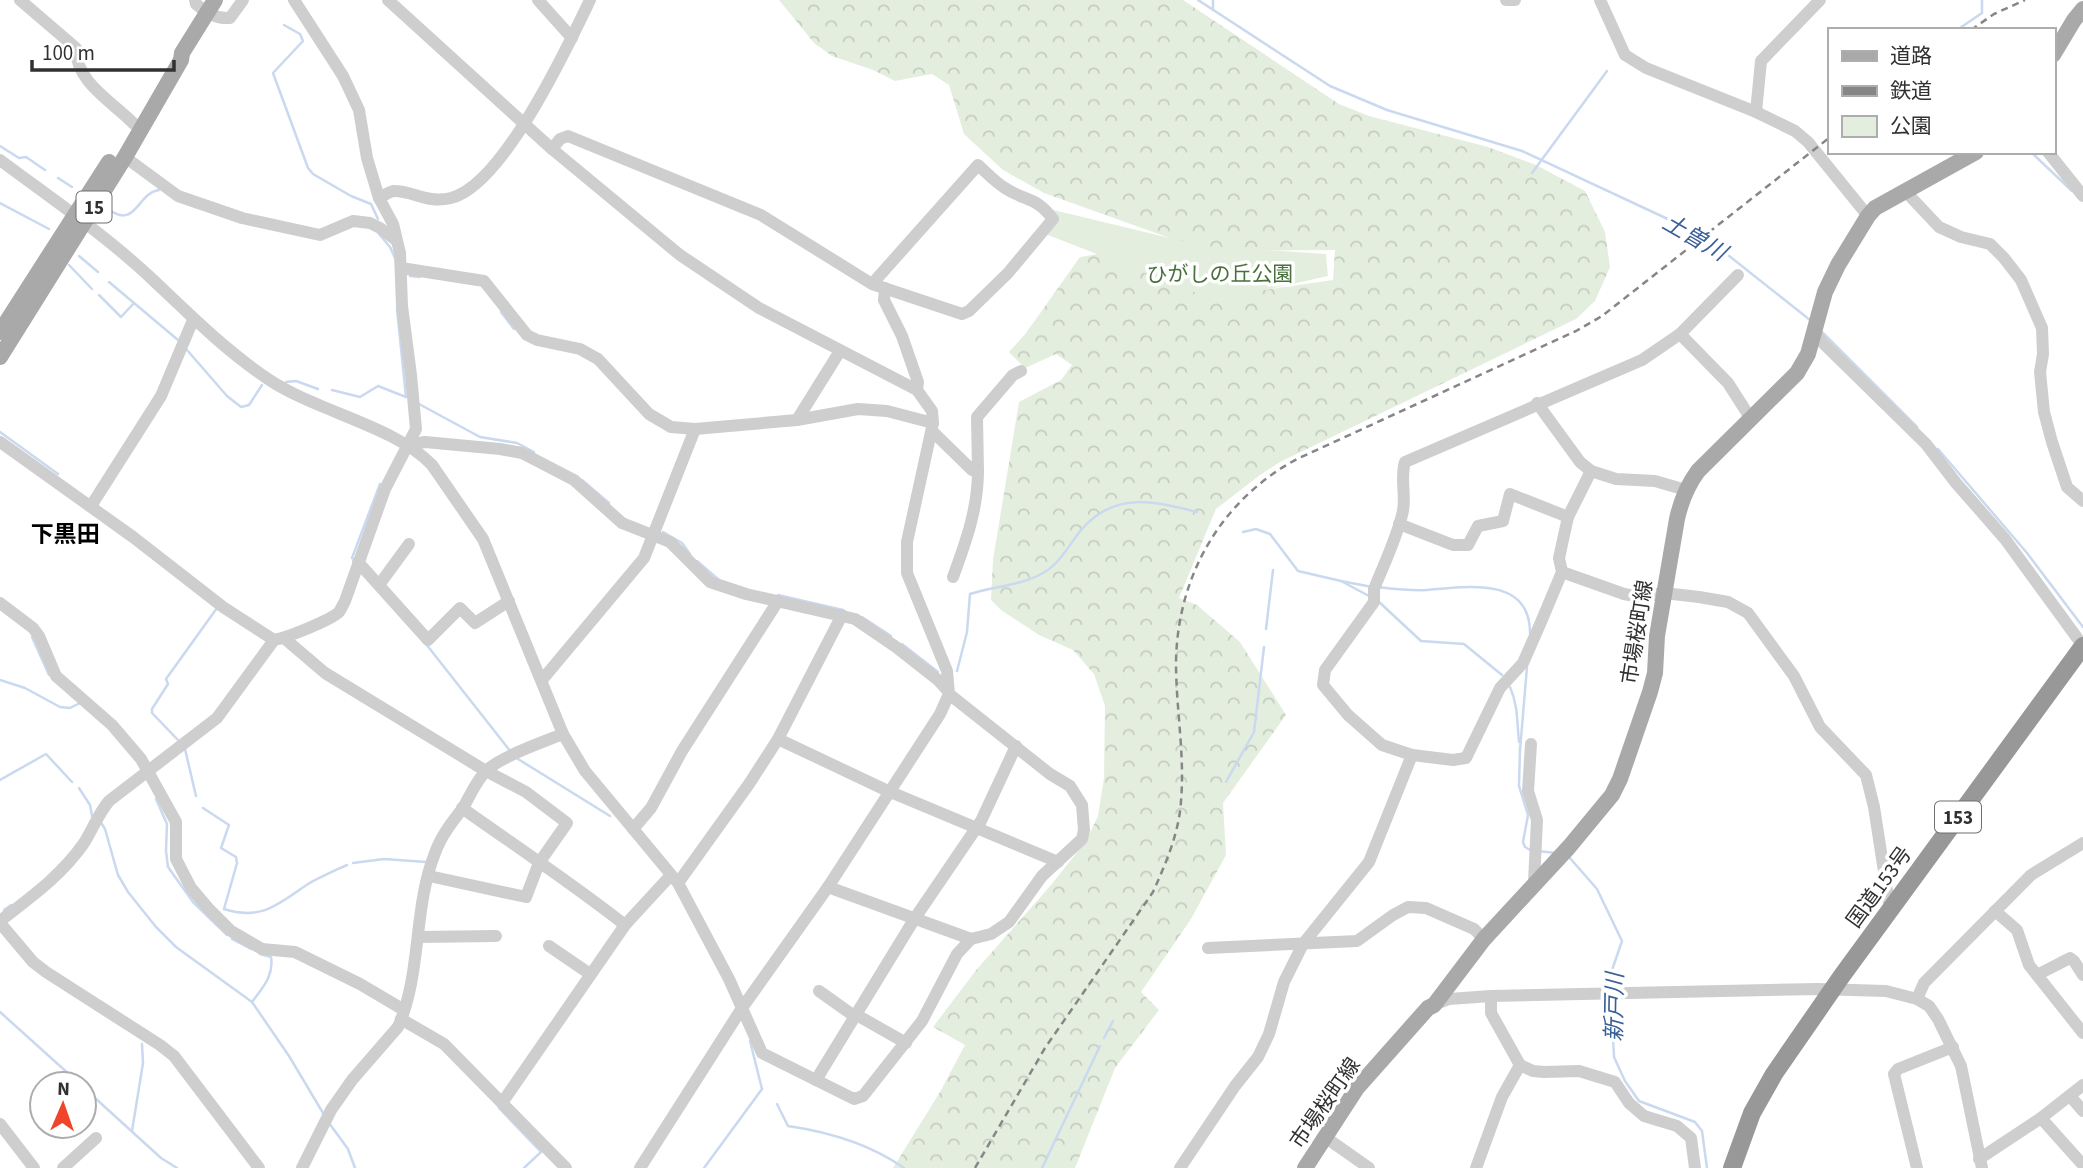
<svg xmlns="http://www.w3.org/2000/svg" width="2083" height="1168" viewBox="0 0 2083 1168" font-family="'Source Sans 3','Noto Sans JP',sans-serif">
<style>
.forest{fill:url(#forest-crowns)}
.park{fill:#e4eede}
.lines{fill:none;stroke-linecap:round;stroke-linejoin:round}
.stream{stroke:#cad9ef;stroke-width:2.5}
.minor{stroke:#cecece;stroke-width:12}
.major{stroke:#a9a9a9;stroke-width:16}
.highway{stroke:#989898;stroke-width:18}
.rail{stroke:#868686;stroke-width:2.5;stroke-dasharray:7 5;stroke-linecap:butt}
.labels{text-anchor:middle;stroke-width:7;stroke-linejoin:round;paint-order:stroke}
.shield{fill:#fff;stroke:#6f6f6f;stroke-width:2}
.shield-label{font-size:19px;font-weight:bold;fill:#313131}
.park-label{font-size:21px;fill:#48703b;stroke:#fff}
.street-label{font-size:21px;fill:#313131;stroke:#fff}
.water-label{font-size:23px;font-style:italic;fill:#395f99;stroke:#fff}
.neighbourhood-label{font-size:23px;font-weight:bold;fill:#000;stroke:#fff}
</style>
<defs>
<pattern id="forest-crowns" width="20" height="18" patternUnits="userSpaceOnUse" patternTransform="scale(1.75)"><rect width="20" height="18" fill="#e4eede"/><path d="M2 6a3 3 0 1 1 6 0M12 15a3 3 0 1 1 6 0" fill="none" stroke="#c4cdbf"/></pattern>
</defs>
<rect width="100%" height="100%" fill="#fff"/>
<path class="forest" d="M779,0H1183L1339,104L1369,116L1488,147L1536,165L1585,191L1605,232L1610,267L1595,301L1576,319L1280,462L1260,475L1216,509L1179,598L1197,605L1240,642L1286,715L1223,803L1226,855L1191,919L1141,992L1159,1010L1115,1068L1075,1168H893L940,1092L965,1045L933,1027L977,969L1051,885L1086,841L1098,816L1104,778L1105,706L1094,674L1073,650L1039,635L1001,610L991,600L993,560L1019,402L1061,380L1072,365L1056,354L1025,368L1009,352L1026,333L1080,257L1110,252L1214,297L1333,280L1335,250L1206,251L1044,193L1003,170L964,134L949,85L932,74L895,81L873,70L832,56L814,43Z"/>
<path class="park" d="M1045,208L1203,246L1326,254L1328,276L1217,301L1043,233L1053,219Z"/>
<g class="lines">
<g class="stream">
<path d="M1198,0L1330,86L1387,110L1522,151L1687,228L1709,240L1810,320"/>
<path d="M1213,10V0"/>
<path d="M284,25L300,34L303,41L273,73L308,168L313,174L351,196L371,204L378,219"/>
<path d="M1957,30L1982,13V0"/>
<path d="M0,146L19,158L26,157L45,170"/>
<path d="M2031,152L2072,191"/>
<path d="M1532,173L1607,71"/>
<path d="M58,178L72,187"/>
<path d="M0,203L49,229"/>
<path d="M108,209C136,230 137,193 159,190"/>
<path d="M379,234L390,247L395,258"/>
<path d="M79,256L98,272"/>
<path d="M69,265L92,289"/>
<path d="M410,276L420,277"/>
<path d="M109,282L178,340"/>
<path d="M99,295L121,317L134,303"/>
<path d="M397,309L406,397"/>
<path d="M501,312L514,329"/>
<path d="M1822,332L1917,427"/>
<path d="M187,350L227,396L241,407L249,405L262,385"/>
<path d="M286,382L296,381L318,389"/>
<path d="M332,390L360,397L378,386L406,397"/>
<path d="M419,404L480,437L517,443L534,452"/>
<path d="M0,432L58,474"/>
<path d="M1938,449L2027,553L2083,627"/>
<path d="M582,480L609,503"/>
<path d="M663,532L682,543L690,554"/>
<path d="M1243,532L1256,529L1270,534L1298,571L1341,581L1369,596"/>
<path d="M352,558L380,484"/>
<path d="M697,561L719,580"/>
<path d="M1341,581L1372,587"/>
<path d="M1378,587C1395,589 1410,591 1427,590C1465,587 1530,575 1530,633"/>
<path d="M778,595L843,610"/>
<path d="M1378,601L1421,641L1464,644L1502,675"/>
<path d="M862,617L891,636"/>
<path d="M1266,629L1273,570"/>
<path d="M32,637L49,675"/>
<path d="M426,644L511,752"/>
<path d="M902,644L938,672"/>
<path d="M957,671L967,632L970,594C994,586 1020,586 1043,573C1061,563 1069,544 1082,529C1115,491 1154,501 1197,512"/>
<path d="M0,680L25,688L60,707L70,708L80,703"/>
<path d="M1510,687C1518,705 1517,722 1519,742"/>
<path d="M178,740L152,713V709L168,684L166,679L217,608"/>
<path d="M1520,748L1519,786L1528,815L1523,842L1525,847L1532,851"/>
<path d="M185,749L196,796"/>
<path d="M1520,750L1527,667"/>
<path d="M518,759L610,816"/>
<path d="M0,780L46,754L72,782"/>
<path d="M1226,782L1254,732L1264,647"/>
<path d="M79,788L90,805L92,816"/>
<path d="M156,799L167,824L166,851L168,867L193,902L227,935"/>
<path d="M203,808L229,825L221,848L236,857L237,863L224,909C262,921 278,904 308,884C320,877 334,871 347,865"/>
<path d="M100,821L105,829L118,875L128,892L156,927L176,947L252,1002L289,1056L323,1113"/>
<path d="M1538,851L1556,853"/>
<path d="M1569,857L1597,889L1622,941L1610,976L1611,989"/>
<path d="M353,863L384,859L426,862"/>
<path d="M4,910L11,905"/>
<path d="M232,939L251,949"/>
<path d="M1611,996L1614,1057L1625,1081L1639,1101L1695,1122L1702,1131L1707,1168"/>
<path d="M252,1002C263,987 274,976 271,957L260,954"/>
<path d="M0,1012L80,1084"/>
<path d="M1104,1038L1113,1021"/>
<path d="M84,1088L161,1158L177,1168"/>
<path d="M777,1104L788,1126C829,1132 870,1144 904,1168"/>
<path d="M499,1108L541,1152L524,1168"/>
<path d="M329,1123L348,1149L355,1168"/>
<path d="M132,1131L143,1063L142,1044"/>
<path d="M704,1168L762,1089L750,1041"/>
<path d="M1042,1168L1100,1046"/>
</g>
<g class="minor">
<path d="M20,0L76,48C75,82 113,102 134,124"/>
<path d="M195,0L196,4C207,13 216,19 230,18L243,0"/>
<path d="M538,0L572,38"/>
<path d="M1506,0H1515"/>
<path d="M1600,0L1625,55L1646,68L1756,112L1795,131L1808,142L1868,216"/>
<path d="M1756,112L1761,61L1820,0"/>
<path d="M552,149L560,139L568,136L761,215L872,284L962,314L969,311L1008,273L1053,219C1036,196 1024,201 1005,188C995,182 987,173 978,165L872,284"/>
<path d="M2048,152L2083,196"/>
<path d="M125,157L178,196L242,218L320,235L353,221L370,223L380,228L396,240"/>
<path d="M0,160C51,198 105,235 151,278C189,314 225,350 268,379C315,411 395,426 432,465L483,539L563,734L585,771L678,883L729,979L762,1053L854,1099L863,1096L922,1021L957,954L971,939L991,934L1009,922L1042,876L1082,839L1084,830L1082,805L1070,786L1050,774L949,694L947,671L907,573V542L933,423L932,411L917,390L759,308L680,255L552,149L388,0"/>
<path d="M1906,192L1939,227L1961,237L1990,244L2004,258L2021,280L2042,328L2043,354L2040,372L2044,412L2052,442L2067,487L2083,501"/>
<path d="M379,198C383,196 389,192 393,191C412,190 426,204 451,198C503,185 567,48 590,0"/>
<path d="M401,268L484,281L527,335L537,340L580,349L598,359L649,414L671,427L695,429L797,420L858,409L887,411L933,423"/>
<path d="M885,288L884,300L902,336L918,382L917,390"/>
<path d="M1815,332L1822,342L1926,444L1956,483L2005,539L2083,646"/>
<path d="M1680,334L1728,383L1751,419"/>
<path d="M1537,403L1580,462L1591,471L1616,479L1655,481L1686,490"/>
<path d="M797,420L840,351"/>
<path d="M932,431L972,470L978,471L977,417L1013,375L1021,371"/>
<path d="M0,442L133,537L223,607L274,640"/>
<path d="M407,445L425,442L500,449L522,453L574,480L622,523L670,542L710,582L746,594L855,619L896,647L938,680L947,690"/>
<path d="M1591,471L1568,517L1559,558L1562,572L1541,622L1523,663L1500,688L1466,758L1453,760L1412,755L1382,745L1348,715L1323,685L1325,670L1374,602V589C1384,564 1397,538 1403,511C1406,495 1400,477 1405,462L1642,360L1680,334L1738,275"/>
<path d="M91,506L161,396L193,320"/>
<path d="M1399,524L1453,545H1468L1478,526L1503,521L1510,494L1568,517"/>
<path d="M358,562L428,640L460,608L475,623L509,601"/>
<path d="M1562,572L1624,594L1640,597L1664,593L1699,597L1728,602L1748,613L1794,676L1820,727L1866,775L1874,807L1890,910"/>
<path d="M953,577C966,542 978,508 978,471"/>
<path d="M379,585L409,544"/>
<path d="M0,603L33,628L39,636L56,676L112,725L141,759L176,822V859L191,888L208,908L231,931L262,949L295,952L360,984L404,1010"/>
<path d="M284,638L325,673L486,771L526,792L567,823L539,863L526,897L429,876"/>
<path d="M542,680L644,558L695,429"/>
<path d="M778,739L888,791L1058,862"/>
<path d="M1531,744L1528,791L1537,820L1534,882"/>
<path d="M462,808C517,847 573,884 625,925"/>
<path d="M633,829L651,808L682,751L778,601"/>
<path d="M678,883L749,784L778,739L842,615"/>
<path d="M828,887L971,939"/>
<path d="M1995,911L2017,930L2029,965L2083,1033"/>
<path d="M0,921C31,897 61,876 84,843C93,829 98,814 109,801L217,718L274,640C286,638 331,620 339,612C341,609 343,605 345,601L385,489L416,429L411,375L402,306L400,253L393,224L379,198L367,158L359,110L343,76L294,0"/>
<path d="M0,923L33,962L46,972L160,1045L174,1056L259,1168"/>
<path d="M418,937L496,936"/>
<path d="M549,946L590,974"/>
<path d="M1208,948L1357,941L1393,915L1408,907L1426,908L1474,929L1484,939"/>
<path d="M2037,975L2070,958L2074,961L2083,975"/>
<path d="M819,991L854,1016"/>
<path d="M1917,999L1924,983L2031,875L2083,843"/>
<path d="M1434,1005L1449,999L1491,996L1818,989L1886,991L1917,999L1929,1006L1938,1019L1961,1066L1982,1168"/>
<path d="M855,1014L906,1043"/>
<path d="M401,1019L444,1044L566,1168"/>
<path d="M1520,1065L1533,1071L1544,1072L1579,1071L1615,1082L1629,1103L1644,1116L1677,1126L1691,1138L1695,1168"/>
<path d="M816,1080L915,918L981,821L1016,746"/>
<path d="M2070,1096L2083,1111"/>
<path d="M502,1103L625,925L671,875"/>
<path d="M2041,1118L2083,1165"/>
<path d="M0,1124L34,1168"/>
<path d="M1325,1137L1369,1168"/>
<path d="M1979,1159L2041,1118L2083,1085"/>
<path d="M63,1168L96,1138"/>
<path d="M302,1168L331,1110L352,1080L398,1027C422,973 413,908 435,853C441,836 452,822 463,808C470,796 476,781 486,771C500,757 543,742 563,734"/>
<path d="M640,1168L742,1008L828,887L940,714L949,694"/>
<path d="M1180,1168L1235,1086L1258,1057L1269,1034L1284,982L1303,944L1369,862L1412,755"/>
<path d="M1476,1168L1502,1097L1520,1065L1491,1013V996"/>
<path d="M1917,1168L1894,1074L1898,1069L1953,1047"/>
</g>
<g class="major">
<path d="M2053,55L2074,20L2083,9"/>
<path d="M0,332L109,162"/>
<path d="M0,357L125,157L181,60L182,53L215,0"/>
<path d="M1305,1168L1357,1088L1428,1008L1434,1005L1484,939L1569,847L1612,795L1620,779L1650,692L1655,673L1657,636L1677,519C1681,501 1687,486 1698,471L1797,373L1808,354L1825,292L1838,265L1868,216L1875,208L1976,152"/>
</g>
<path class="highway" d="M1732,1168L1752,1113L1774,1074L1841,977L2083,646"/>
<g class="rail">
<path d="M1971,30L1994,14L2025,0"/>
<path d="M975,1168L1045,1048L1153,892C1166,863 1179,833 1181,801C1185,755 1176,709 1176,663C1177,576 1221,500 1297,459L1576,331L1602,316L1829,138"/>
</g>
</g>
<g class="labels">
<g class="shield">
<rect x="76.5" y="191.5" width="35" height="31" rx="5"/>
<rect x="1935" y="801.5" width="46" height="31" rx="5"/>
</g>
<g class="shield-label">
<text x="94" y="214">15</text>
<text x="1958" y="824">153</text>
</g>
<g class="park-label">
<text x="1220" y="281">ひがしの丘公園</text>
</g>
<g class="street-label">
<text transform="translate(1637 632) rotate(-81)" y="7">市場桜町線</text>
<text transform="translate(1879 887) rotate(-54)" y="7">国道153号</text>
<text transform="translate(1325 1103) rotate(-55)" y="7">市場桜町線</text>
</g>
<g class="water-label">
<text transform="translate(1695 237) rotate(30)" y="8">土曽川</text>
<text transform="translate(1614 1007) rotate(-89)" y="8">新戸川</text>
</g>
<g class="neighbourhood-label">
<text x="65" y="542">下黒田</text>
</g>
</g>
<rect x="1828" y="28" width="228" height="126" fill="#ffffff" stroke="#adadad" stroke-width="2"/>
<rect x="1842" y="51" width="35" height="10" fill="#a9a9a9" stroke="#adadad" stroke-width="2"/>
<text x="1890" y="63" font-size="21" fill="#313131">道路</text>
<rect x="1842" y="86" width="35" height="10" fill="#868686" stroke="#adadad" stroke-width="2"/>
<text x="1890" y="98" font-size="21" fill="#313131">鉄道</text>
<rect x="1842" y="116" width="35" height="21" fill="#e4eede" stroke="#adadad" stroke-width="2"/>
<text x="1890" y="133" font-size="21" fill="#313131">公園</text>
<g transform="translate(63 1105) rotate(2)"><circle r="33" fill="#ffffff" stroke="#adadad" stroke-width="2"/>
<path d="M0-5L12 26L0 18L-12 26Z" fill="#f0452a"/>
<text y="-10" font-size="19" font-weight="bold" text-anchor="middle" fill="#313131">N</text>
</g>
<path d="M32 60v10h142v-10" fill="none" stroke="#313131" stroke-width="3.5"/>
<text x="42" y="60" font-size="21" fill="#313131" stroke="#ffffff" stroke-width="5" paint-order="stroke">100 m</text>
</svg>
